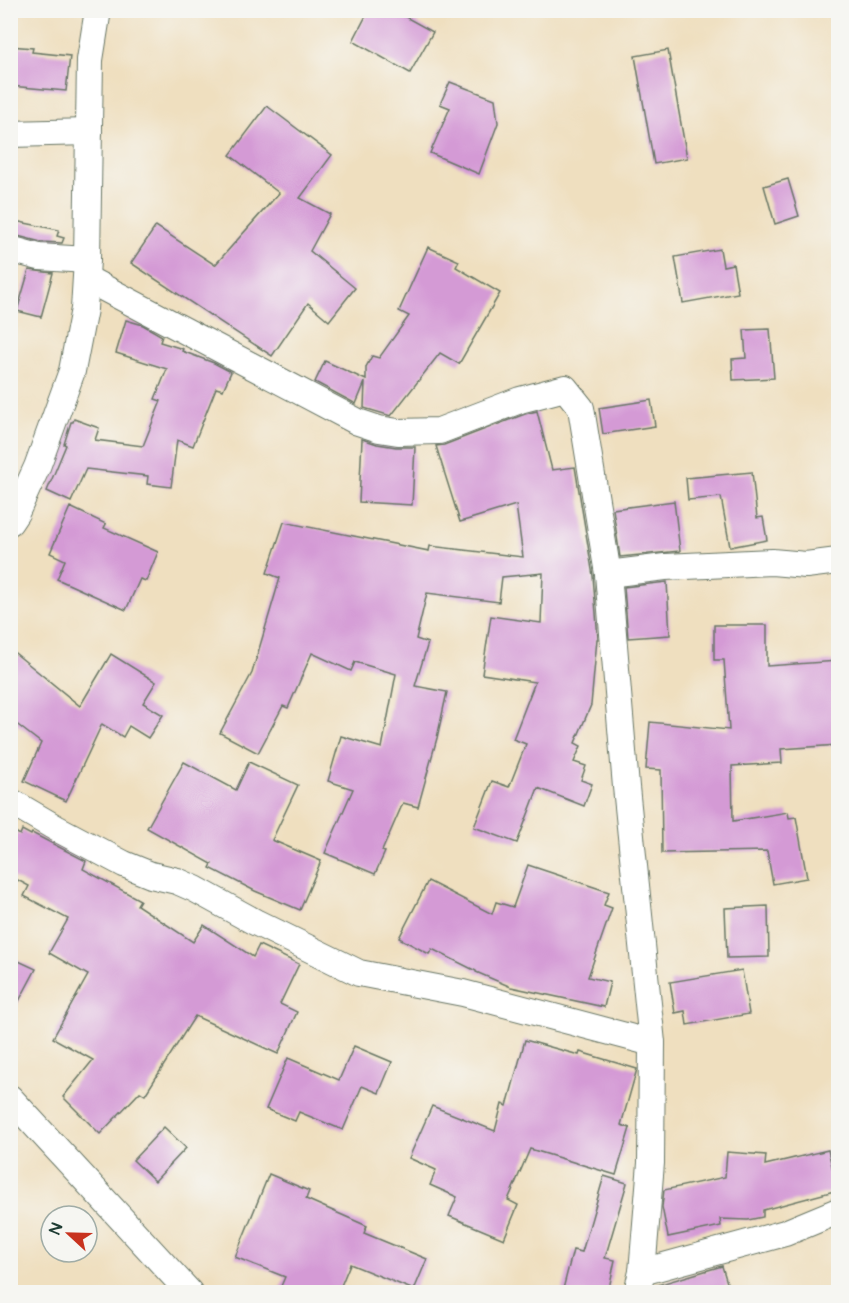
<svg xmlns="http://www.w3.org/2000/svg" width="849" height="1303" viewBox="0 0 849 1303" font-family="'Architects Daughter',sans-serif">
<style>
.building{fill:#d49ad5}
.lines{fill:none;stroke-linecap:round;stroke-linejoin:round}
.street-casing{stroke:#687665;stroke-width:28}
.street{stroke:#fff;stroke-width:26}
</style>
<rect width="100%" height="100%" fill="#f6f6f2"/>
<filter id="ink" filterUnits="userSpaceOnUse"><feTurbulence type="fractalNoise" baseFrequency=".0167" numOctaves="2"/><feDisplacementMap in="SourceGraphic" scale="12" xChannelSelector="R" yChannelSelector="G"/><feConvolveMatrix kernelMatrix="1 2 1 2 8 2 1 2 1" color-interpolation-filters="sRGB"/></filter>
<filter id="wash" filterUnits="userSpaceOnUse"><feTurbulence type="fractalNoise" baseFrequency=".008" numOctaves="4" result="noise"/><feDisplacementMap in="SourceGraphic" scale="24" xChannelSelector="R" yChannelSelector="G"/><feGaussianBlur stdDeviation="1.35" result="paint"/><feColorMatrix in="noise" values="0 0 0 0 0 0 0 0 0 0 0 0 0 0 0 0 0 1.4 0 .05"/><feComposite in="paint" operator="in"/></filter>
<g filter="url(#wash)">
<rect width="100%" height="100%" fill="#efdfbf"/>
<g id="blocks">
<g class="building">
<path d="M369,10H393L433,32L410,73L353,41Z"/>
<path d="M10,46L33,48L32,52L70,56L66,91L10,86Z"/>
<path d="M668,50L687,158L654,164L635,56Z"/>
<path d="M450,82L495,99L498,123L479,174L430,153L450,108L440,104Z"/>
<path d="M267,106L332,155L300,198L330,214L310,251L355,288L329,321L308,303L272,356L131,263L156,226L215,265L279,193L230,155Z"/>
<path d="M788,179L799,216L775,224L764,186Z"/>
<path d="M10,220L59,230L57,236L64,238L62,243L41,242L10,234Z"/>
<path d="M428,247L459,261L456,267L500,293L459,364L440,353L391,416L364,408L365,382L356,404L315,382L325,361L366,380V367L372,356L379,358L409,316L399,311Z"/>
<path d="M720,249L723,266L733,264L738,293L683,303L675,257Z"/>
<path d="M29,270L53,273L41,317L17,311Z"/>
<path d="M126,320L143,325L162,336L160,342L183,349L182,351L214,363L231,372L223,390L216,388L193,446L177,440L171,487L147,484L148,476L86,469L71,502L47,491L66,445L64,444L71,422H73L74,419L99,428L95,440L143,446L161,401L155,399L167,369L116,353Z"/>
<path d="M770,329L774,378L733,380L732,359L746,358L744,330Z"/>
<path d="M651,400L655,426L603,434L599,408Z"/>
<path d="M537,411L552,470L575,467L593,576L598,639H597L591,705L575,743L581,746L574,762L586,766L581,780L592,784L584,806L538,788L517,843L474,827L492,781L509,787L526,744L513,739L535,682L482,674L491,616L541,623L543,573L502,577L499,602L427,593L416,639L428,643L415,686L447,692L437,738L418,807L403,803L382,851L385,852L375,874L325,853L353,789L328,781L341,736L382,748L396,674L355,662L351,671L312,653L288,708L283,706L258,753L220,733L252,673L280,578L267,573L284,522L429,551L430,546L523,557L516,505L460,522L436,446L444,445L525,414Z"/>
<path d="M362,439L377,444L396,447H415L412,505L359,502Z"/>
<path d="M752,472L757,518L763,517L767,540L730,547L721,497L688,500L686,478Z"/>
<path d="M674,501L680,551L620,557L613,509Z"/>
<path d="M70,507L106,524L104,528L158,552L146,581L140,579L126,610L57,579L65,560L50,553Z"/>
<path d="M667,582L670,635L628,638L624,587Z"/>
<path d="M714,625H767V666L838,661V745L781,749L782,763L732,766L733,821L788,812L789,818L796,817L807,878L773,884L767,851L662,853L661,770L646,769L650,722L729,730L724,660H714Z"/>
<path d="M10,649L80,706L111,654L156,682L143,703L163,715L148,738L129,726L123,737L102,724L66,801L24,781L41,743L10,719Z"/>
<path d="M184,762L236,790L249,762L298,785L272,840L321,861L300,910L255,891L210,868L212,864L147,828Z"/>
<path d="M10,829L20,835L22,830L31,835L32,833L86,861L83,869L140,900L137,905L193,942L204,925L253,957L259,945L299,964L280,1004L297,1012L278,1054L195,1016L145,1095L140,1092L100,1134L63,1097L93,1060L53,1038L88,975L49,953L68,919L24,896L29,886L10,876Z"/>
<path d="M528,865L609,892L604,905L612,908L588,977L610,982L604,1007L511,987L476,972V971L432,949L429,954L399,938L428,881L492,914L496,902L513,907Z"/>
<path d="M768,906L769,957L727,958L725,908Z"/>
<path d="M10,957L36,969L10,1018Z"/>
<path d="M742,970L749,1014L687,1025L685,1011L675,1013L670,982Z"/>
<path d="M525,1040L579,1055L580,1052L637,1069L621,1125L630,1128L616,1175L530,1149L508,1200L518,1205L504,1239L449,1216L457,1197L430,1185L436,1170L409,1158L432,1106L495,1131L502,1104L507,1106Z"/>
<path d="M354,1046L392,1062L379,1093L362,1086L343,1130L299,1112L295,1121L266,1109L288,1058L339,1080Z"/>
<path d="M164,1127L186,1148L155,1181L133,1160Z"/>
<path d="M828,1150L838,1190L763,1210V1217L748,1220L720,1219L721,1226L668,1237L662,1207L664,1190L725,1177L727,1152L766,1155L765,1165Z"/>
<path d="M269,1174L309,1191L306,1199L367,1226L364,1233L427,1259L414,1290L350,1264L338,1293H278L285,1277L235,1257Z"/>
<path d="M604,1176L627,1183L605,1258L615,1260L608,1293H562L573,1250L582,1252Z"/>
<path d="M722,1266L728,1286L706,1293H652L654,1286Z"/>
</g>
</g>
</g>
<g filter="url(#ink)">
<use href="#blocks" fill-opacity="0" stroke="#687665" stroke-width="1.5"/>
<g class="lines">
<g class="street-casing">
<g id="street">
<path d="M10,134L89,132"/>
<path d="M10,249L39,257L87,260"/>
<path d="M87,279L358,422L379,429L398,432L439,431L520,400L565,388L581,408L608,574L626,787L652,1043L651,1163L642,1272L637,1292"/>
<path d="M10,522L16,513L37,467L72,371L84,309L87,260L90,60L98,10"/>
<path d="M608,574L665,567L772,562L806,565L838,561"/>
<path d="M10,801L56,828L124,864L151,875L177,881L195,889L255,922L359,973L463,993L652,1043"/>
<path d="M10,1098L189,1292"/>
<path d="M642,1272L785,1233L838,1211"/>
</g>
</g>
<use href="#street" class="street"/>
</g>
</g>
<rect width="849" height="1303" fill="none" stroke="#f6f6f2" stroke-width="36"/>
<g transform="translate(69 1234) rotate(292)"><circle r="28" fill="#f6f6f2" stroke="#a0aca6" stroke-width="1.5"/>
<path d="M0-4.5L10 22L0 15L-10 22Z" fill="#c8321e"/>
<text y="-9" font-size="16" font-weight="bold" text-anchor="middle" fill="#1f3d34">N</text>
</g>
</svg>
